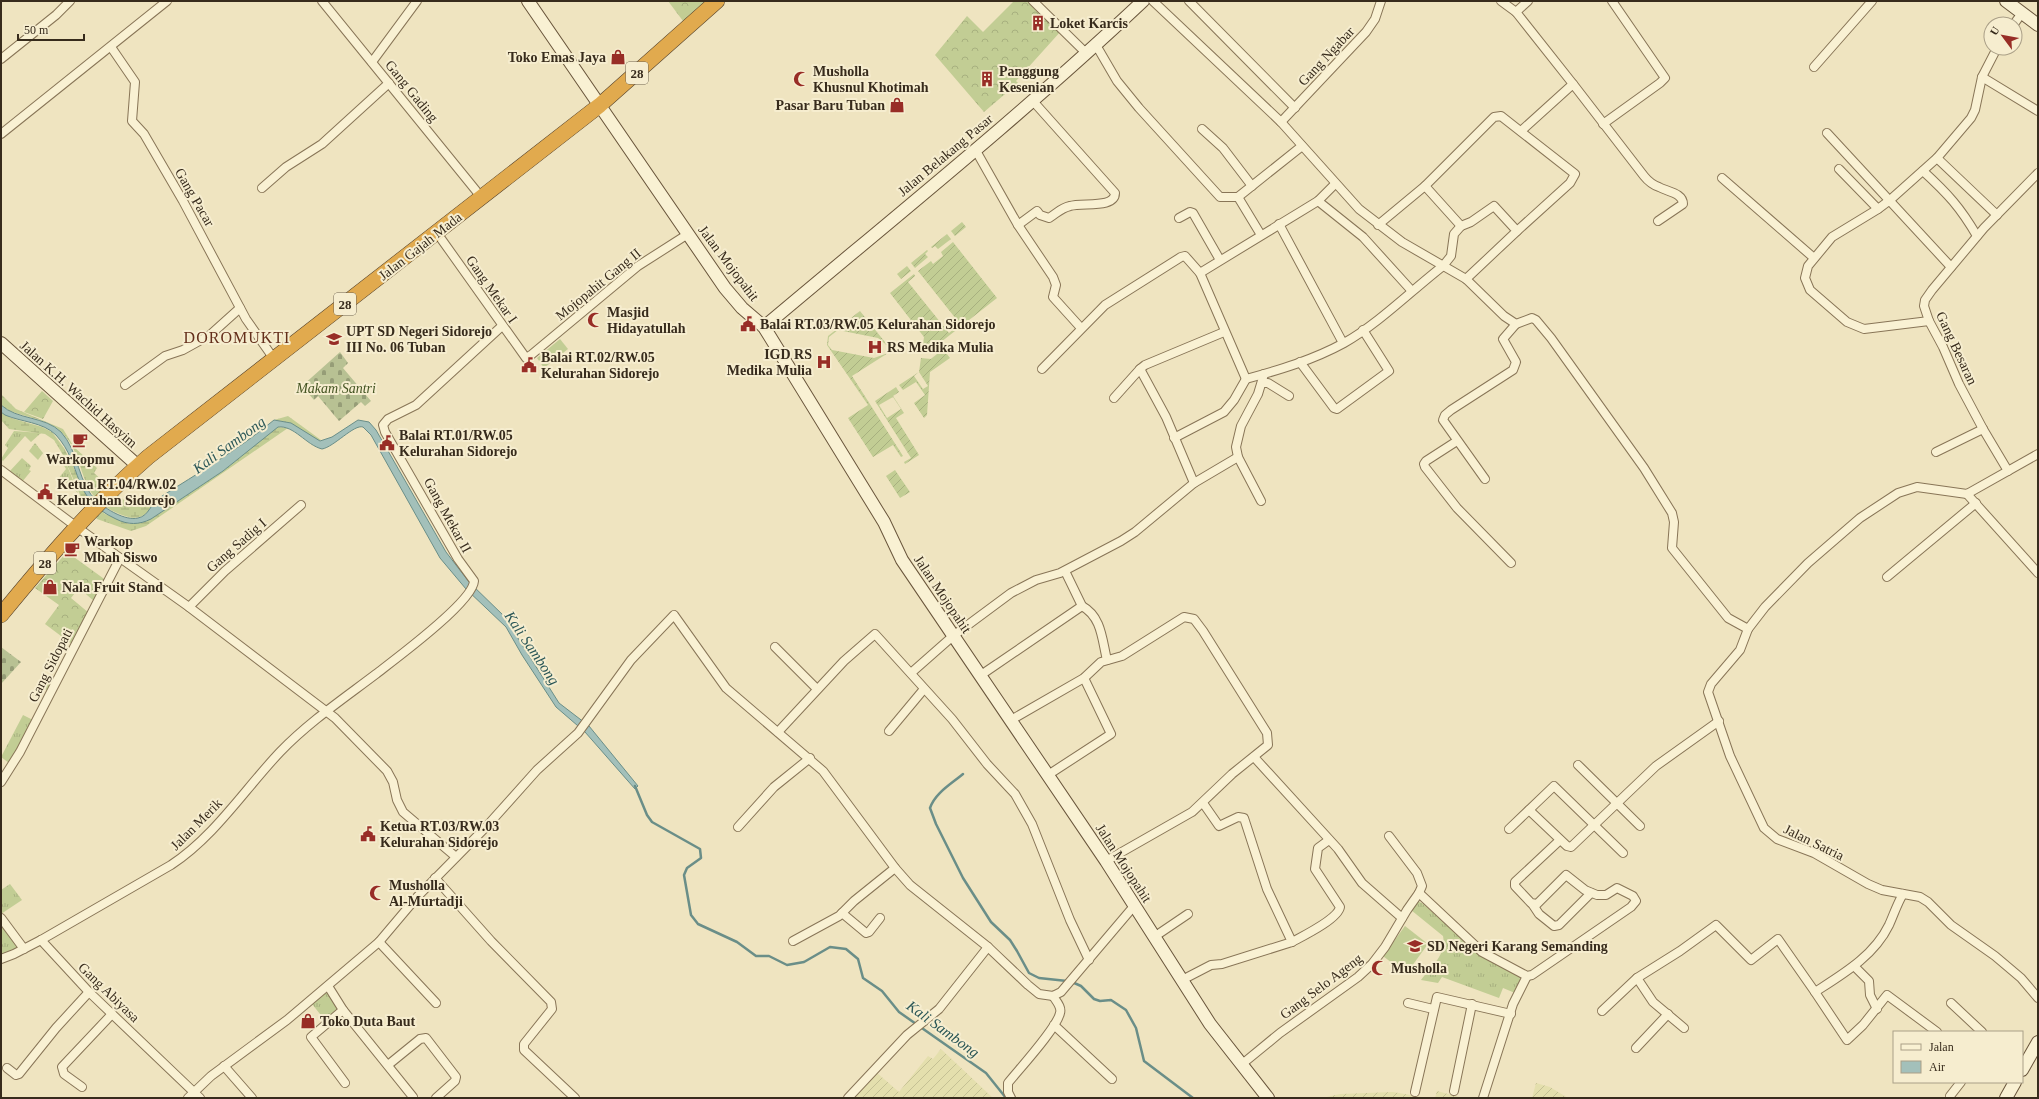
<svg xmlns="http://www.w3.org/2000/svg" width="2039" height="1099" viewBox="0 0 2039 1099" font-family="'Times New Roman',serif">
<style>
.farmland{fill:url(#farmland-furrows)}
.grass{fill:url(#grass-tufts)}
.forest{fill:url(#forest-crowns)}
.wetland{fill:url(#wetland-marsh)}
.cemetery{fill:url(#cemetery-stones)}
.garden{fill:url(#garden-furrows);fill-rule:evenodd}
.pitch{fill:#c2cd94}
.water{fill:#a3c0ba;stroke:#6a8e88}
.lines{fill:none;stroke-linecap:round;stroke-linejoin:round}
.stream{stroke:#6a8e88;stroke-width:2.5}
.street-casing{stroke:#887557;stroke-width:10}
.secondary-casing{stroke:#69553b;stroke-width:14}
.highway-casing{stroke:#55422c;stroke-width:16}
.street{stroke:#f9f1d3;stroke-width:8}
.secondary{stroke:#f9f1d3;stroke-width:12}
.highway{stroke:#e1aa4e;stroke-width:15}
.labels{text-anchor:middle;stroke-width:4;stroke-linejoin:round;paint-order:stroke}
.shield{fill:#f6edcf;stroke:#706552;stroke-width:1}
.shield-label{font-size:13px;font-weight:bold;fill:#372b1c}
.poi-label{font-size:14px;font-weight:bold;fill:#372b1c;stroke:#f6edcf;text-anchor:start}
.street-label{font-size:14px;fill:#372b1c;stroke:#f6edcf}
.park-label{font-size:14px;font-style:italic;fill:#445422;stroke:#f6edcf}
.water-label{font-size:15px;font-style:italic;fill:#2b5757;stroke:#f6edcf}
.quarter-label{font-size:16px;letter-spacing:1px;fill:#642f1b;stroke:#f6edcf}
</style>
<defs>
<pattern id="farmland-furrows" width="10" height="10" patternUnits="userSpaceOnUse"><rect width="10" height="10" fill="#e4dfad"/><path d="M-1 1l2-2M0 10L10 0M9 11l2-2" fill="none" stroke="#c4c094"/></pattern>
<pattern id="grass-tufts" width="24" height="20" patternUnits="userSpaceOnUse"><rect width="24" height="20" fill="#c2cd94"/><path d="M3 7l-1-3M5 7V3M7 7l1-3M15 17l-1-3M17 17v-4M19 17l1-3" fill="none" stroke="#a7b07f"/></pattern>
<pattern id="forest-crowns" width="20" height="18" patternUnits="userSpaceOnUse"><rect width="20" height="18" fill="#c2cd94"/><path d="M2 6a3 3 0 1 1 6 0M12 15a3 3 0 1 1 6 0" fill="none" stroke="#a7b07f"/></pattern>
<pattern id="wetland-marsh" width="20" height="14" patternUnits="userSpaceOnUse"><rect width="20" height="14" fill="#c2cd94"/><path d="M1 5h8M5 5V1M11 12h8M15 12V8" fill="none" stroke="#a7b07f"/></pattern>
<pattern id="cemetery-stones" width="16" height="16" patternUnits="userSpaceOnUse"><rect width="16" height="16" fill="#b8c193"/><path d="M2 7V4a2 2 0 0 1 4 0v3zM10 15v-3a2 2 0 0 1 4 0v3z" fill="#969d77"/></pattern>
<pattern id="garden-furrows" width="10" height="10" patternUnits="userSpaceOnUse"><rect width="10" height="10" fill="#c2cd94"/><path d="M-1 1l2-2M0 10L10 0M9 11l2-2" fill="none" stroke="#a7b07f"/></pattern>
</defs>
<rect width="100%" height="100%" fill="#efe4c0"/>
<g class="farmland">
<path d="M941,1049L993,1098H851L876,1072L899,1092L928,1056L933,1059Z"/>
<path d="M1536,1083L1550,1087L1568,1098H1532Z"/>
<path d="M1437,1091L1463,1098H1435Z"/>
<path d="M1393,1092L1428,1098H1322L1340,1094Z"/>
</g>
<g class="grass">
<path d="M14,431L41,433L31,442L25,436L3,461L1,459L8,448L5,445Z"/>
<path d="M63,455L78,493L66,482L64,484L58,479L66,469L59,457Z"/>
<path d="M22,458L31,466L29,470L31,471L22,482L9,472Z"/>
<path d="M43,678L52,685L49,691L39,686Z"/>
<path d="M23,715L33,720L9,763L1,757Z"/>
<path d="M10,884L22,900L1,914V890Z"/>
<path d="M1417,901L1422,903L1482,956L1520,977V981L1515,993L1503,988L1499,998L1442,977L1438,983L1421,980C1431,967 1447,954 1443,936L1411,910Z"/>
<path d="M1,923L20,949L1,957Z"/>
<path d="M326,992L339,1008L324,1019L312,1004Z"/>
</g>
<g class="forest">
<path d="M668,1H707L683,21Z"/>
<path d="M1014,1H1030L1061,31L1016,81L1018,83L984,112L935,55L967,16L983,32Z"/>
<path d="M42,391L53,401L43,419L24,412Z"/>
<path d="M35,443L43,453L38,460L29,451Z"/>
<path d="M67,552L107,581L95,602L79,588L71,598L89,613L73,645L45,624L59,605L35,588Z"/>
</g>
<g class="wetland">
<path d="M1,394L16,409L63,429L74,447L97,468L94,473L124,500L158,498C149,512 142,522 125,516C71,498 91,458 59,430C45,418 22,417 6,409L1,405Z"/>
<path d="M1,412L11,418L42,427L52,432L64,448L90,501L105,514L129,524L151,519L223,471L277,427L288,428L146,526L131,531L97,519L83,502L63,455L54,440L45,434L9,429L1,420Z"/>
<path d="M288,416L321,440H315L291,423L274,420Z"/>
</g>
<g class="cemetery">
<path d="M340,352L348,363L343,368L371,401L365,406L361,402L339,421L318,396L314,400L302,386Z"/>
<path d="M1,647L21,662L1,684Z"/>
</g>
<g class="garden">
<path d="M962,222L966,227L955,236L951,231Z"/>
<path d="M947,234L951,239L938,249L935,246L932,248L931,247Z"/>
<path d="M953,242L997,298L927,353L922,352L924,337L890,293L914,274L915,276L908,282L949,333L960,324L918,271L931,261L933,264L943,256L941,252Z"/>
<path d="M927,250L928,251L925,254L928,257L915,268L911,263Z"/>
<path d="M907,266L911,271L901,279L897,274Z"/>
<path d="M860,311L889,347L878,338L838,330L829,337L828,345L832,350L874,358L888,353L852,376L903,456L901,457L893,445L873,457L848,418L868,405L827,345L828,336Z"/>
<path d="M943,349L950,358L930,372L927,415L924,418L914,403L925,395L916,382L903,390L899,385L919,372L921,358L931,359ZM919,372L928,386L923,389L914,376Z"/>
<path d="M896,387L899,392L893,396L904,413L896,418L919,455L905,464L904,462L911,458L875,401ZM893,397L901,409L887,418L879,405Z"/>
<path d="M895,470L910,492L900,498L886,476Z"/>
</g>
<g class="pitch">
<path d="M560,339L568,349L544,368L537,358Z"/>
<path d="M1405,926L1428,944L1406,974L1383,956Z"/>
</g>
<path class="water" d="M1,405C17,420 45,416 61,432C79,451 78,485 97,501C106,509 125,521 138,518C149,516 151,503 159,498C198,473 238,450 274,420L291,423L320,441L332,437L358,420L369,422L376,430L446,552L469,582L504,616L559,703L589,726L638,786L635,789L585,732L556,707L522,655L506,627L466,589L440,558L371,435L363,427C354,424 334,447 322,449C306,445 294,425 278,427L223,471L151,519C139,525 128,525 116,519C70,498 84,466 56,435C43,422 21,422 5,415L1,412Z"/>
<g class="lines">
<g class="stream">
<path d="M963,774C951,784 935,793 930,808L936,824L963,878L991,922L1010,940L1017,951L1029,973L1039,978L1067,981"/>
<path d="M635,786L647,815L652,822L700,849L701,858L687,868L684,875L691,915L698,924L737,942L756,956H769L787,965L804,962L830,947L846,949L858,959L863,978L882,991L899,1012L986,1073L1006,1098"/>
<path d="M1072,982L1081,986L1094,999L1100,1001L1111,1000L1126,1010L1136,1028L1144,1061L1193,1098"/>
</g>
<g class="street-casing">
<g id="street">
<path d="M322,1L482,198"/>
<path d="M1033,1L1086,53"/>
<path d="M1153,1L1281,122L1359,209L1402,242L1466,279L1504,316L1516,324L1532,318L1536,320L1551,338L1644,468L1672,513L1674,522L1672,548L1728,618L1748,629"/>
<path d="M1189,1L1295,108"/>
<path d="M1501,1L1516,12L1573,84"/>
<path d="M1516,12L1528,1"/>
<path d="M2014,24L2022,13"/>
<path d="M1096,45L1117,81L1139,108L1220,197H1238L1261,235"/>
<path d="M111,47L135,82L132,121L144,134L183,201L246,319L274,359"/>
<path d="M1,59L56,15L70,1"/>
<path d="M372,62L417,1"/>
<path d="M1814,67L1872,1"/>
<path d="M1982,77L2038,111"/>
<path d="M1281,122L1366,32L1375,19L1381,1"/>
<path d="M1603,124L1660,83L1665,78L1612,1"/>
<path d="M1202,129L1223,148L1252,186"/>
<path d="M1521,131L1573,84L1644,176C1648,181 1653,185 1659,187C1668,192 1683,193 1683,204L1658,221"/>
<path d="M1827,133L1951,267"/>
<path d="M1,134L167,1"/>
<path d="M975,149L1018,225L1053,277L1056,285L1053,297L1081,328"/>
<path d="M1937,158L1997,215"/>
<path d="M1839,169L1878,209"/>
<path d="M1923,171C1948,194 1960,207 1977,236"/>
<path d="M1722,178L1814,258"/>
<path d="M1335,184L1318,201L1200,273L1246,379C1279,370 1313,360 1344,343C1378,324 1412,290 1443,266L1451,256L1454,234L1461,226"/>
<path d="M1425,186L1494,117L1501,116L1575,174L1570,183L1517,231"/>
<path d="M262,188L286,167L322,144L389,83"/>
<path d="M1238,197L1302,146"/>
<path d="M1318,201L1363,237L1411,290"/>
<path d="M1179,218L1190,212L1193,213L1220,260"/>
<path d="M1279,224L1343,343"/>
<path d="M1018,225L1037,211L1040,215L1049,218C1057,213 1061,208 1070,206C1082,202 1115,209 1115,193L1032,100"/>
<path d="M1378,225L1425,186L1461,226L1471,222L1494,206L1517,231L1466,279"/>
<path d="M437,233L526,358L531,355L638,266L688,234"/>
<path d="M1929,321L1864,329L1847,322L1810,290L1805,278L1808,266L1832,237L1878,209L1890,200L1937,158L1971,118L1975,110L1982,77L1997,48"/>
<path d="M1300,362L1334,408L1337,409L1389,371L1363,330"/>
<path d="M1042,369L1105,305L1181,257L1185,256L1200,273"/>
<path d="M1262,383H1268L1289,396"/>
<path d="M125,385L165,356L183,350L210,335L240,308"/>
<path d="M1114,398L1140,369"/>
<path d="M1174,438L1224,412L1234,400L1246,379"/>
<path d="M1457,441L1426,461L1424,464L1425,467L1457,508L1511,563"/>
<path d="M1936,452L1983,429"/>
<path d="M2038,454L1967,494L1917,487L1898,493L1860,518L1808,563L1765,607L1748,629L1740,650L1711,684L1708,692L1730,756L1764,828L1777,839L1814,853L1868,884L1882,890L1920,897L1928,902L1951,925L1995,956L2021,978L2038,998"/>
<path d="M1,470L78,528L189,607L335,718L387,771L393,782L397,800L403,812L456,857"/>
<path d="M2008,471L1983,429L1959,384L1943,347L1929,321L1924,306L1925,300L1932,290L1984,228L2038,173"/>
<path d="M1485,479L1443,420L1445,415L1451,410L1513,370L1516,362L1503,339L1516,324"/>
<path d="M1194,483L1166,417L1140,369L1145,365L1224,332"/>
<path d="M1967,494L2038,573"/>
<path d="M1261,501L1238,457L1236,447L1241,426L1258,394L1264,374"/>
<path d="M1887,577L1976,503"/>
<path d="M1082,606C1102,617 1102,640 1107,660"/>
<path d="M189,607L225,571L301,505"/>
<path d="M775,647L817,689"/>
<path d="M911,673L953,636L1011,593L1036,580L1060,573L1121,541L1135,532L1194,483L1238,457"/>
<path d="M981,675L1082,606L1065,571"/>
<path d="M1011,720L1084,678L1101,662L1122,656L1184,617L1194,619L1203,631L1267,733L1268,745L1232,774L1192,812L1106,861"/>
<path d="M889,731L924,689"/>
<path d="M778,732L844,661L875,634L952,719L987,764L1015,794L1032,824L1070,920L1089,960"/>
<path d="M1254,757L1338,849L1362,883L1402,918"/>
<path d="M1578,765L1640,826"/>
<path d="M1048,775L1111,734L1084,678"/>
<path d="M1,782L20,752L120,558"/>
<path d="M1529,810L1567,846L1571,847L1656,766L1719,721"/>
<path d="M738,827L774,787L810,758"/>
<path d="M1509,829L1554,786L1623,853"/>
<path d="M435,878L491,941L551,1002L552,1009L524,1044V1050L575,1098"/>
<path d="M1419,893L1482,952L1527,976L1532,975L1631,907L1636,901L1633,896L1617,888L1606,895H1597L1585,890L1566,875L1537,904L1531,903L1515,886V882L1560,840"/>
<path d="M1533,905L1539,914L1554,926L1559,925L1591,893"/>
<path d="M842,913L866,933L869,932L880,918"/>
<path d="M1,918L24,949"/>
<path d="M1154,937L1188,914"/>
<path d="M41,940L89,992L200,1098"/>
<path d="M793,941L839,916L854,901L895,868"/>
<path d="M379,942L436,1003"/>
<path d="M1292,942C1303,936 1338,919 1340,907L1315,869L1318,848L1329,840"/>
<path d="M1,959L14,954L41,940L171,865C215,836 244,790 280,752C309,722 343,699 376,674C394,660 473,602 474,581L458,559L385,432L383,425L388,419L416,405L502,326"/>
<path d="M1854,966L1869,981L1870,995L1877,1009"/>
<path d="M1637,978L1653,1002L1684,1028"/>
<path d="M1182,980L1211,965L1222,964L1292,942L1267,889L1244,818L1238,817L1219,826L1203,803"/>
<path d="M328,986L343,1010L413,1097"/>
<path d="M1815,992L1847,1040L1863,1025L1887,995L1937,1032"/>
<path d="M1408,1003L1433,1009"/>
<path d="M1951,1003L1982,1032"/>
<path d="M343,1010L311,1037L345,1083"/>
<path d="M1602,1011L1637,978L1680,951L1716,925L1751,960L1778,939L1815,992C1843,974 1874,956 1889,925C1894,914 1897,904 1903,894"/>
<path d="M1054,1025L1112,1079"/>
<path d="M1636,1048L1668,1014"/>
<path d="M388,1065L420,1039L426,1038L456,1077L455,1081L436,1098"/>
<path d="M1241,1065L1280,1033L1358,977L1372,964L1385,947L1407,910L1419,893L1422,886L1417,873L1389,836"/>
<path d="M224,1066L252,1098"/>
<path d="M7,1068L16,1075L19,1074L56,1028L89,992"/>
<path d="M82,1087L64,1074L62,1067L112,1014"/>
<path d="M1454,1091L1472,1004"/>
<path d="M1415,1092L1437,997L1511,1014"/>
<path d="M1950,1096L1961,1082"/>
<path d="M188,1098L211,1076L287,1020L379,942L417,897L486,827L537,770L578,733L631,660L674,615L726,688L823,771L895,868L910,885L988,947L1028,985L1039,994L1053,996L1061,992L1134,906"/>
<path d="M848,1098L907,1035L939,1009L988,947"/>
<path d="M1011,1098L1008,1092V1083C1020,1068 1057,1028 1060,1013C1062,1007 1056,1001 1053,996"/>
<path d="M1483,1098L1513,1004L1527,976"/>
</g>
</g>
<g class="secondary-casing">
<g id="secondary">
<path d="M528,1L725,288L742,308L764,327L884,522L902,560L1106,861L1210,1024L1268,1098"/>
<path d="M2006,1L2038,25"/>
<path d="M764,327C891,220 1022,115 1143,1"/>
<path d="M1,343L138,466"/>
<path d="M2022,1070L2038,1042"/>
<path d="M2006,1098L2015,1082"/>
</g>
</g>
<g class="highway-casing">
<path id="highway" d="M1,615C46,560 94,504 148,457L600,105L717,1"/>
</g>
<use href="#street" class="street"/>
<use href="#secondary" class="secondary"/>
<use href="#highway" class="highway"/>
</g>
<defs>
<g id="building-bare" transform="scale(1.2)"><path d="M-4-6H4V6H1V3H-1V6H-4ZM-2.5-4.3h1.7v1.8h-1.7ZM.8-4.3h1.7v1.8H.8ZM-2.5-1h1.7V.8h-1.7ZM.8-1h1.7V.8H.8Z" fill="#982d26" stroke="#f6edcf" stroke-width="2.5" paint-order="stroke"/></g>
<g id="shop-bare" transform="scale(1.2)"><path d="M-5-2.5h2.3a2.7 3.5 0 0 1 5.4 0H5L5.5 6h-11ZM-1.5-2.5h3a1.5 2.3 0 0 0-3 0Z" fill="#982d26" stroke="#f6edcf" stroke-width="2.5" paint-order="stroke"/></g>
<g id="mosque-bare" transform="scale(1.2)"><path d="M3.5-4.9A6 6 0 1 0 3.5 4.9A5 5 0 1 1 3.5-4.9Z" fill="#982d26" stroke="#f6edcf" stroke-width="2.5" paint-order="stroke"/></g>
<g id="civic-bare" transform="scale(1.2)"><path d="M-.6-6.5H3V-4.5H.6V-3L4-1V1h2V6H-6V1h2V-1L-.6-3ZM-1.2 2.5V6h2.4V2.5Z" fill="#982d26" stroke="#f6edcf" stroke-width="2.5" paint-order="stroke"/></g>
<g id="school-bare" transform="scale(1.2)"><path d="M0-5L7-2L0 1L-7-2ZM-4 1L0 2.5L4 1V4Q0 6-4 4Z" fill="#982d26" stroke="#f6edcf" stroke-width="2.5" paint-order="stroke"/></g>
<g id="hospital-bare" transform="scale(1.2)"><path d="M-5-5h3v3.5h4V-5h3V5h-3V1.5h-4V5h-3Z" fill="#982d26" stroke="#f6edcf" stroke-width="2.5" paint-order="stroke"/></g>
<g id="cafe-bare" transform="scale(1.2)"><path d="M-5.5-4.5H6V0H3Q3 3.5 0 3.5H-2.5Q-5.5 3.5-5.5 0ZM3-3.2v2h1.7v-2ZM-6 4.5H4V6H-6Z" fill="#982d26" stroke="#f6edcf" stroke-width="2.5" paint-order="stroke"/></g>
</defs>
<g fill-rule="evenodd">
<use href="#building-bare" x="1038" y="23"/>
<use href="#shop-bare" x="618" y="57"/>
<use href="#mosque-bare" x="801" y="79"/>
<use href="#building-bare" x="987" y="79"/>
<use href="#shop-bare" x="897" y="105"/>
<use href="#mosque-bare" x="595" y="320"/>
<use href="#civic-bare" x="748" y="324"/>
<use href="#school-bare" x="334" y="339"/>
<use href="#hospital-bare" x="875" y="347"/>
<use href="#hospital-bare" x="824" y="362"/>
<use href="#civic-bare" x="529" y="365"/>
<use href="#cafe-bare" x="80" y="440"/>
<use href="#civic-bare" x="387" y="443"/>
<use href="#civic-bare" x="45" y="492"/>
<use href="#cafe-bare" x="72" y="549"/>
<use href="#shop-bare" x="50" y="587"/>
<use href="#civic-bare" x="368" y="834"/>
<use href="#mosque-bare" x="377" y="893"/>
<use href="#school-bare" x="1415" y="946"/>
<use href="#mosque-bare" x="1379" y="968"/>
<use href="#shop-bare" x="308" y="1021"/>
</g>
<g class="labels">
<g class="shield">
<rect x="626" y="62" width="22" height="22" rx="3"/>
<rect x="334" y="293" width="22" height="22" rx="3"/>
<rect x="34" y="552" width="22" height="22" rx="3"/>
</g>
<g class="shield-label">
<text x="637" y="78">28</text>
<text x="345" y="309">28</text>
<text x="45" y="568">28</text>
</g>
<g class="poi-label">
<text x="1050" y="28">Loket Karcis</text>
<text x="606" y="62" text-anchor="end">Toko Emas Jaya</text>
<text x="813" y="76">Musholla<tspan x="813" dy="16">Khusnul Khotimah</tspan></text>
<text x="999" y="76">Panggung<tspan x="999" dy="16">Kesenian</tspan></text>
<text x="885" y="110" text-anchor="end">Pasar Baru Tuban</text>
<text x="607" y="317">Masjid<tspan x="607" dy="16">Hidayatullah</tspan></text>
<text x="760" y="329">Balai RT.03/RW.05 Kelurahan Sidorejo</text>
<text x="346" y="336">UPT SD Negeri Sidorejo<tspan x="346" dy="16">III No. 06 Tuban</tspan></text>
<text x="887" y="352">RS Medika Mulia</text>
<text x="812" y="359" text-anchor="end">IGD RS<tspan x="812" dy="16">Medika Mulia</tspan></text>
<text x="541" y="362">Balai RT.02/RW.05<tspan x="541" dy="16">Kelurahan Sidorejo</tspan></text>
<text x="399" y="440">Balai RT.01/RW.05<tspan x="399" dy="16">Kelurahan Sidorejo</tspan></text>
<text x="80" y="464" text-anchor="middle">Warkopmu</text>
<text x="57" y="489">Ketua RT.04/RW.02<tspan x="57" dy="16">Kelurahan Sidorejo</tspan></text>
<text x="84" y="546">Warkop<tspan x="84" dy="16">Mbah Siswo</tspan></text>
<text x="62" y="592">Nala Fruit Stand</text>
<text x="380" y="831">Ketua RT.03/RW.03<tspan x="380" dy="16">Kelurahan Sidorejo</tspan></text>
<text x="389" y="890">Musholla<tspan x="389" dy="16">Al-Murtadji</tspan></text>
<text x="1427" y="951">SD Negeri Karang Semanding</text>
<text x="1391" y="973">Musholla</text>
<text x="320" y="1026">Toko Duta Baut</text>
</g>
<g class="street-label">
<text transform="translate(1326 56) rotate(-47)" y="5">Gang Ngabar</text>
<text transform="translate(412 91) rotate(51)" y="5">Gang Gading</text>
<text transform="translate(945 155) rotate(-40)" y="5">Jalan Belakang Pasar</text>
<text transform="translate(195 197) rotate(60)" y="5">Gang Pacar</text>
<text transform="translate(420 246) rotate(-38)" y="5">Jalan Gajah Mada</text>
<text transform="translate(729 263) rotate(53)" y="5">Jalan Mojopahit</text>
<text transform="translate(598 284) rotate(-39)" y="5">Mojopahit Gang II</text>
<text transform="translate(492 289) rotate(55)" y="5">Gang Mekar I</text>
<text transform="translate(1957 348) rotate(65)" y="5">Gang Besaran</text>
<text transform="translate(79 394) rotate(42)" y="5">Jalan K.H. Wachid Hasyim</text>
<text transform="translate(448 515) rotate(61)" y="5">Gang Mekar II</text>
<text transform="translate(236 545) rotate(-41)" y="5">Gang Sadig I</text>
<text transform="translate(943 594) rotate(56)" y="5">Jalan Mojopahit</text>
<text transform="translate(50 665) rotate(-63)" y="5">Gang Sidopati</text>
<text transform="translate(196 824) rotate(-45)" y="5">Jalan Merik</text>
<text transform="translate(1814 842) rotate(26)" y="5">Jalan Satria</text>
<text transform="translate(1124 863) rotate(57)" y="5">Jalan Mojopahit</text>
<text transform="translate(1321 986) rotate(-37)" y="5">Gang Selo Ageng</text>
<text transform="translate(109 992) rotate(44)" y="5">Gang Abiyasa</text>
</g>
<g class="park-label">
<text x="336" y="393">Makam Santri</text>
</g>
<g class="water-label">
<text transform="translate(229 445) rotate(-36)" y="5">Kali Sambong</text>
<text transform="translate(532 648) rotate(56)" y="5">Kali Sambong</text>
<text transform="translate(943 1029) rotate(36)" y="5">Kali Sambong</text>
</g>
<g class="quarter-label">
<text x="237" y="343">DOROMUKTI</text>
</g>
</g>
<rect width="2039" height="1099" fill="none" stroke="#372b1c" stroke-width="4"/>
<rect x="1893" y="1031" width="130" height="52" fill="#f6edcf" stroke="#aa9f87"/>
<rect x="1901" y="1044" width="20" height="6" fill="#f9f1d3" stroke="#aa9f87"/>
<text x="1929" y="1051" font-size="12" fill="#372b1c">Jalan</text>
<rect x="1901" y="1061" width="20" height="12" fill="#a3c0ba" stroke="#aa9f87"/>
<text x="1929" y="1071" font-size="12" fill="#372b1c">Air</text>
<g transform="translate(2003 36) rotate(302)"><circle r="19" fill="#f6edcf" stroke="#aa9f87"/>
<path d="M0-3L7 15L0 10L-7 15Z" fill="#982d26"/>
<text y="-6" font-size="11" font-weight="bold" text-anchor="middle" fill="#372b1c">U</text>
</g>
<path d="M18 34v6h66v-6" fill="none" stroke="#372b1c" stroke-width="2"/>
<text x="24" y="34" font-size="12" fill="#372b1c" stroke="#f6edcf" stroke-width="3" paint-order="stroke">50 m</text>
</svg>
